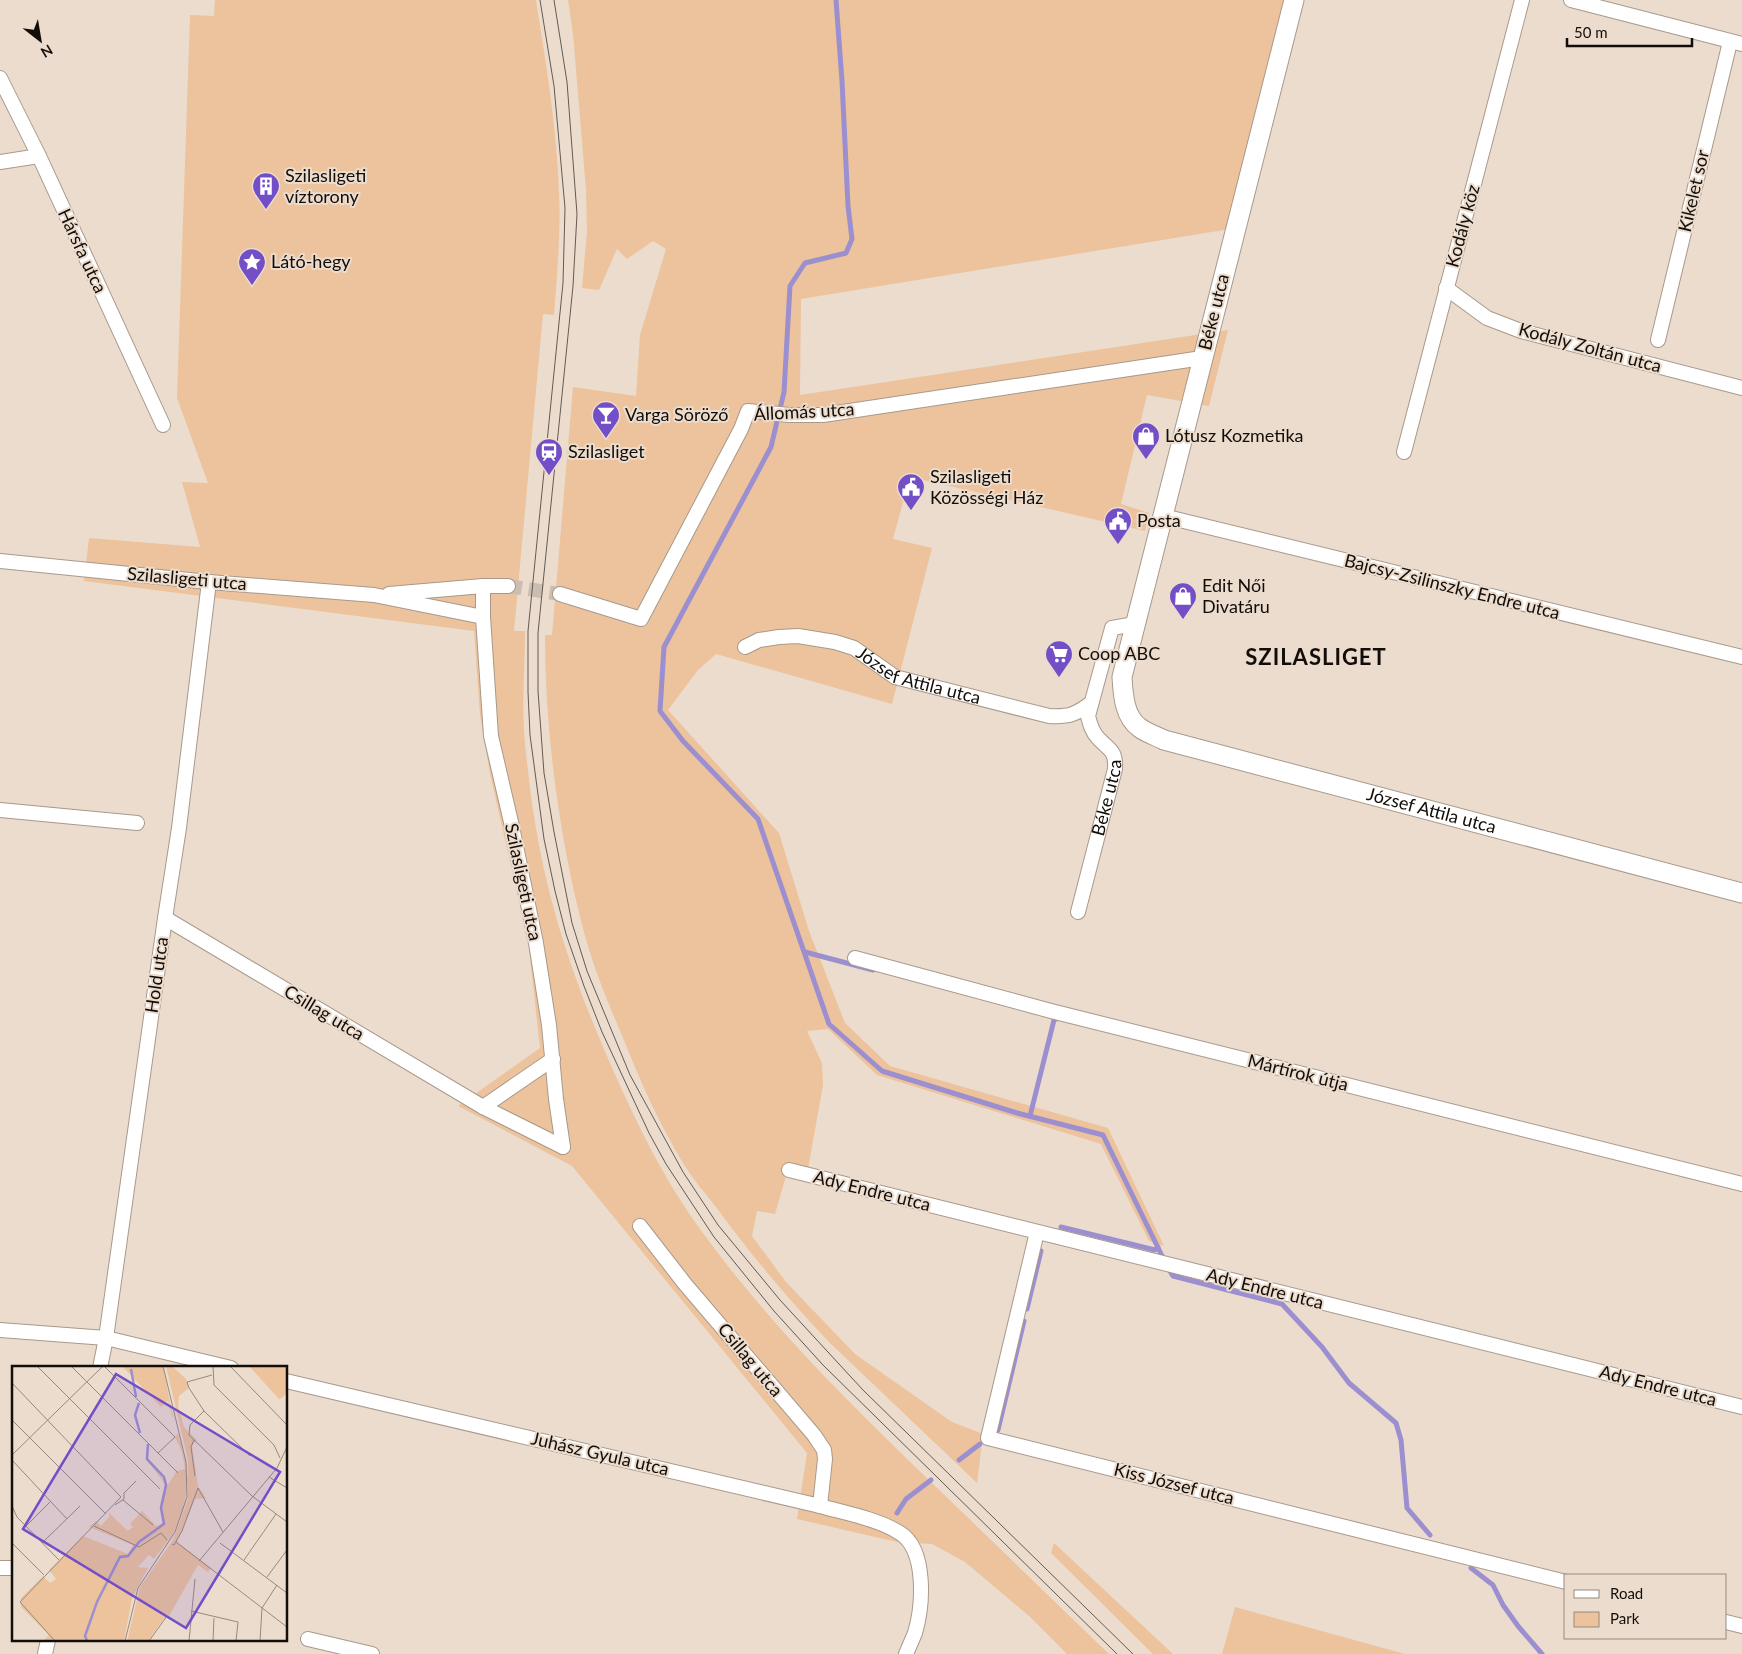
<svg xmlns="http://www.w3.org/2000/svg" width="1742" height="1654" viewBox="0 0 1742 1654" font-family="Lato,sans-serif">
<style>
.green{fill:#ecc39c}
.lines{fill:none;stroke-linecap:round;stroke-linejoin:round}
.stream{stroke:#9c8fd0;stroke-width:5}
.street-tunnel{stroke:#cbbdb0;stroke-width:14;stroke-dasharray:14 7;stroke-linecap:butt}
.street-casing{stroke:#a8998b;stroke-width:16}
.secondary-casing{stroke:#a8998b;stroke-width:21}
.street{stroke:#fff;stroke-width:14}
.secondary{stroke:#fff;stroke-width:19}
.tram{stroke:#635a52;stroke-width:1}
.labels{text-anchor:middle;stroke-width:4;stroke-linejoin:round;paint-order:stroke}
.poi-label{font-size:18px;fill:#120d08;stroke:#ecdcce;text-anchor:start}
.street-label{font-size:18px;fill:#120d08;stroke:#ecdcce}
.district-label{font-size:22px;font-weight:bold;letter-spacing:1px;fill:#120d08;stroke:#ecdcce}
.inset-river{fill:none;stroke:#9c8fd0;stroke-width:2.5}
.inset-road{fill:none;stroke:#95897f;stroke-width:1}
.view{fill:#724ec7;fill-opacity:0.15;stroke:#724ec7;stroke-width:2.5}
.inset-edge{fill:none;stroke:#120d08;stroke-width:2.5}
</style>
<rect width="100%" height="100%" fill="#ecdcce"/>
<g class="green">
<path d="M215,0H536C546,64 557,128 559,193C561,233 557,274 554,315L543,314L514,631H525C525,664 522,697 524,730C525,746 527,763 529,779C540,878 567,964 607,1056C633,1116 661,1175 700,1229C767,1322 849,1403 932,1483C991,1540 1050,1597 1109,1654H1067L1029,1616L965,1562L932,1544L897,1542L797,1519L807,1453L572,1166L458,1106L540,1048L528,940L490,774L480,715L474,631L84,581L89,538L200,547L182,482L208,483L177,398L190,15L214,16Z"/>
<path d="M568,0H1294L1236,228L801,299L800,395L1228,330L1209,406L1147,395L1121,504L1149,513L1145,531L910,477L893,539L932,548L892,704L716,654L698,670L668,710L779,833L809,931L845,1023L890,1066L1108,1128L1164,1246L1149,1241L1101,1144L877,1075L828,1029L807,1031L822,1063L823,1085L806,1180L786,1176L775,1214L757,1211L752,1236L786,1282L855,1354L952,1422L983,1434L977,1483L830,1343C789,1300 751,1255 716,1207C705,1193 692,1178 683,1163C659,1123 640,1081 623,1038C615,1018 605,997 598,976C584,938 575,898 567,858C553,784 545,710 545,635H552L573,387L636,396L640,335L666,249L653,241L627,259L617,249L599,290L582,288L587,231L586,190L573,34Z"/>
<path d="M1054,1543L1173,1654H1153L1051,1553Z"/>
<path d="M1235,1607L1405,1654H1222Z"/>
</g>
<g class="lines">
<g class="stream">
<path d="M836,0L842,81L848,206L852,239L846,253L805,263L790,286L784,392L771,447L664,647L660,711L683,741L758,819L829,1024L882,1071L1017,1113L1103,1135L1164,1260"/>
<path d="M805,952L873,970"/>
<path d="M1030,1116L1054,1020L1061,1017"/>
<path d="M1061,1227L1155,1250L1158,1247"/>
<path d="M1168,1268L1173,1276L1282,1304L1322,1347L1349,1383L1396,1423L1401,1440L1407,1508L1430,1535"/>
<path d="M1027,1309L1041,1251"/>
<path d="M998,1430L1024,1321"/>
<path d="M959,1460L980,1444"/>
<path d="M897,1513L906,1499L931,1480"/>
<path d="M1471,1568L1493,1585L1503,1605L1518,1626L1542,1654"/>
</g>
<path class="street-tunnel" d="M508,586L560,594"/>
<g class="street-casing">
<g id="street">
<path d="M1571,0L1742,44"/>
<path d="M0,78L39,156L163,425"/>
<path d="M0,162L39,156"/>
<path d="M1446,288L1487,318L1521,331L1742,388"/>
<path d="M1658,340L1730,42"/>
<path d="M1404,452L1522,0"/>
<path d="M1163,516L1742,657"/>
<path d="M0,561L209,582L374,595L483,617"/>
<path d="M508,586H483V617L491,736L511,822L536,943L549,1025L556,1099L563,1147"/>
<path d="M389,594L483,586"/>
<path d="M560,594L641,619L741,429L748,411L789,415H823L1202,358"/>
<path id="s1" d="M745,647L759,640L779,637L798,636L835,642L854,648L895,677L1049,716C1069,717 1075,715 1091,703"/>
<path d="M0,810L137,823"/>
<path id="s2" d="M1078,912L1115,769C1116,750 1110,751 1098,738C1092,732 1090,724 1088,716L1112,628L1135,624"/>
<path d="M165,918L483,1107L563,1147"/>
<path d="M855,958L1051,1011L1742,1184"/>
<path d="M483,1107L553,1059"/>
<path d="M789,1170L1742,1407"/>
<path d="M640,1226L685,1284L814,1435L824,1450L825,1459L820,1506"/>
<path d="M1037,1232L988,1438L1566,1582"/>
<path d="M0,1330L106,1338L231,1368"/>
<path d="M100,1368L106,1338L165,918L179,828L209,582"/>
<path d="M286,1381L820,1506C845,1513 878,1519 900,1533C927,1550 923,1606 915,1633C912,1640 909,1647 906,1654"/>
<path d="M0,1568H14"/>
<path d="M1726,1622L1742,1626"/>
<path d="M308,1639L372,1654"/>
<path d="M45,1654L48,1640"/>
</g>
</g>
<g class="secondary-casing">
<g id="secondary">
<path id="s3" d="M1294,0L1122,677C1123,694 1124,717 1140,728C1147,733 1156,736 1164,740L1742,893"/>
</g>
</g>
<use href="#street" class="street"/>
<use href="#secondary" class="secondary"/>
<g class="tram">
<path d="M540,0L554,86L565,208L563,283L528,631V692L530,735L544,839L555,891L566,934L584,986L602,1032L649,1133L666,1164L714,1237L774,1311L823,1365L1117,1654"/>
<path d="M554,0L567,82L577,214L573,286L538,633V691L544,773L554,832L572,923L587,971L630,1075L683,1172L718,1225L780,1300L815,1338L863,1390L1133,1654"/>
</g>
</g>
<defs>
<g id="building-pin" transform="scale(1.4375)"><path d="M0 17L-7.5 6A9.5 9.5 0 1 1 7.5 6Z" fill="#724ec7" stroke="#ecdcce"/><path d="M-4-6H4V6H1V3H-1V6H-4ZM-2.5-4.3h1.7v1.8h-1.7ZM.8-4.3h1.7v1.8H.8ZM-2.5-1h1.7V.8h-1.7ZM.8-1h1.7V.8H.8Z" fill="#fff"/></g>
<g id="sight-pin" transform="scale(1.4375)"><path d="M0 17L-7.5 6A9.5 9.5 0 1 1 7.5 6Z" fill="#724ec7" stroke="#ecdcce"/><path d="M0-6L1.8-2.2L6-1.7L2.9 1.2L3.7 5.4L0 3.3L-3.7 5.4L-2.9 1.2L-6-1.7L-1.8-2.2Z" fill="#fff"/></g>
<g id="bar-pin" transform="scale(1.4375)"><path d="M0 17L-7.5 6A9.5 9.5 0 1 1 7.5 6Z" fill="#724ec7" stroke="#ecdcce"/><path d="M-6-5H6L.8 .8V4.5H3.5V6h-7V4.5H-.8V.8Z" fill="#fff"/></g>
<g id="shop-pin" transform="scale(1.4375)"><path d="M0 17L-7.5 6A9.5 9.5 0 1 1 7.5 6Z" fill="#724ec7" stroke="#ecdcce"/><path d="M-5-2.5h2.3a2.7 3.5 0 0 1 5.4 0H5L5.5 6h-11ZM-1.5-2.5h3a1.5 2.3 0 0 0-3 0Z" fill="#fff"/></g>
<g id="station-pin" transform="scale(1.4375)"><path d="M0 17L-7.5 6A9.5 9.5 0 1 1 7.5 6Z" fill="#724ec7" stroke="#ecdcce"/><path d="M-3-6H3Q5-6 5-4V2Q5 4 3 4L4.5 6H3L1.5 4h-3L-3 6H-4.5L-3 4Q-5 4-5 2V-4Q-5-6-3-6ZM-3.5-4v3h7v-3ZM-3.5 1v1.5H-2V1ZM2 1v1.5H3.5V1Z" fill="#fff"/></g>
<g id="civic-pin" transform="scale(1.4375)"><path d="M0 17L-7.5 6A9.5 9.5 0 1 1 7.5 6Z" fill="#724ec7" stroke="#ecdcce"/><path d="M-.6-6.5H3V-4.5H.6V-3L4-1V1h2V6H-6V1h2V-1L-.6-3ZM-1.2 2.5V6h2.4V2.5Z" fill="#fff"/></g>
<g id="supermarket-pin" transform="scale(1.4375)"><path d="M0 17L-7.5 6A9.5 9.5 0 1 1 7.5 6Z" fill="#724ec7" stroke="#ecdcce"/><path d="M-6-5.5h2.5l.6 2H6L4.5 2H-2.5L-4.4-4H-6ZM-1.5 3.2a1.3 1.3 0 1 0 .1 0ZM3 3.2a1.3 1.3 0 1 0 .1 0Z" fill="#fff"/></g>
</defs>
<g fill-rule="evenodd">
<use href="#building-pin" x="266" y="186"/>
<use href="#sight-pin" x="252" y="262"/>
<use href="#bar-pin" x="606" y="415"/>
<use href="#shop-pin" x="1146" y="436"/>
<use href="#station-pin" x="549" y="452"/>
<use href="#civic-pin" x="911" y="487"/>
<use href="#civic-pin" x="1118" y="521"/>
<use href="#shop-pin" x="1183" y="596"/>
<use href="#supermarket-pin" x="1059" y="654"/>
</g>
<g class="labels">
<g class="poi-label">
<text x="285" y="182">Szilasligeti<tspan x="285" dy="21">víztorony</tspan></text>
<text x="271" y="268">Látó-hegy</text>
<text x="625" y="421">Varga Söröző</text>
<text x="1165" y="442">Lótusz Kozmetika</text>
<text x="568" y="458">Szilasliget</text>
<text x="930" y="483">Szilasligeti<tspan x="930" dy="21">Közösségi Ház</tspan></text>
<text x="1137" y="527">Posta</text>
<text x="1202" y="592">Edit Női<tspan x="1202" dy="21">Divatáru</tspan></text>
<text x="1078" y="660">Coop ABC</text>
</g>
<g class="street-label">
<text transform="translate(1694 191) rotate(-77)" y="6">Kikelet sor</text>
<text transform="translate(1463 226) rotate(-75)" y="6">Kodály köz</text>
<text transform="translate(82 251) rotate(65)" y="6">Hársfa utca</text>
<text transform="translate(1214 312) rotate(-76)" y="6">Béke utca</text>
<text transform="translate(1590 348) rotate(15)" y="6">Kodály Zoltán utca</text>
<text transform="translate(804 412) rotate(-3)" y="6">Állomás utca</text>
<text transform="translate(187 579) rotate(5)" y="6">Szilasligeti utca</text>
<text transform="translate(1452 587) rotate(14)" y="6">Bajcsy-Zsilinszky Endre utca</text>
<text dy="6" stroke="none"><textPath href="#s1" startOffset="184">József Attila utca</textPath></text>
<text dy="6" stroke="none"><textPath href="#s2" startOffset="118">Béke utca</textPath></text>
<text dy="6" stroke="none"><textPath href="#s3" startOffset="1058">József Attila utca</textPath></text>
<text transform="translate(523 882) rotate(78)" y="6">Szilasligeti utca</text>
<text transform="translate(157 975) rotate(-82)" y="6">Hold utca</text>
<text transform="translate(324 1013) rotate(31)" y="6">Csillag utca</text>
<text transform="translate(1298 1073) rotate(14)" y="6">Mártírok útja</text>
<text transform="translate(872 1191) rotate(14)" y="6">Ady Endre utca</text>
<text transform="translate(1265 1289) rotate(14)" y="6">Ady Endre utca</text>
<text transform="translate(750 1360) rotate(50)" y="6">Csillag utca</text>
<text transform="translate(1658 1386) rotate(14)" y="6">Ady Endre utca</text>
<text transform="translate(600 1454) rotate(13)" y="6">Juhász Gyula utca</text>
<text transform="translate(1174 1484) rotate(14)" y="6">Kiss József utca</text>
</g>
<g class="district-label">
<text x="1316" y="665">SZILASLIGET</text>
</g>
</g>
<g transform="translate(12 1366)">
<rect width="275" height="275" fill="#ecdcce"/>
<path d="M110,0H151L162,57L156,35L149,41ZM154,0H160L174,13L177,22L167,30L166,40L172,61L185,74L180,80L186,120L194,132L183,133L165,176L199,202L196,206L186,199L157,250L155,248L136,275H115L128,221L161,174L176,133V94ZM237,0H275V26L270,32L267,33ZM166,67L173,92L176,114L172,141L161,168L142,193L137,189L126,201L136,202L120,232L112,275H31L37,269L9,241V232L31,210L38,217L44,213L37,204L71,170L116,188L121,179L77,161L84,155L89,160L97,151V147L116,165L121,161L118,158L130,145L144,160L151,157L148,139L153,118L134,93L135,79V92L156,119L165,105L173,103L170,86L163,71Z" fill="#ecc39c"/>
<path class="inset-river" d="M119,3L124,31M127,37L123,49L128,67M75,275L73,270L85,236L108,191L116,190L127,176L152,158L149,142L154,119L152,111L135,93L136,78"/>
<path class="inset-road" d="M25,0L148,123M59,0L166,107M92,0L163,71L146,87M201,0L202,19L262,79L268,92M218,0L275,59M200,9L175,16L177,22L192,45L238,90M0,17L109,131L8,236M192,45L178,59L177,69L240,130L275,156M0,54L94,148M182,74L179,81L183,110M0,89L91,0M0,94L55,153M257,111L275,122M186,122L211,166M111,134L141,159M103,139L112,133V127L124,115M0,140L5,151L47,194M14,160L38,136M82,160L127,181L149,167L155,174M164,176L275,261M0,177L32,209M30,177L68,140M208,177L275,227M160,178L162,179L170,165L186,122M232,194L264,148M187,195L265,102L275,81M255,211L275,184M8,236L43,275M179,245L226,256L224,275M113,275L126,222L163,166L175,131L174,96L151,0M137,275L155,250M177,275L183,213M201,275L202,252M248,275L250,242L265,219"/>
<path class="view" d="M104,8L268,106L174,262L11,163Z"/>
<rect width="275" height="275" class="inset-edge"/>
</g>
<rect x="1564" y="1574" width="162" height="65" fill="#ecdcce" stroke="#95897f"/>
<rect x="1574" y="1590" width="25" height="8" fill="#ffffff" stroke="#95897f"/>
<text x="1610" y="1599" font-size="15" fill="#120d08">Road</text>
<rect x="1574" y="1612" width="25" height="15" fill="#ecc39c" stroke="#95897f"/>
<text x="1610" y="1624" font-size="15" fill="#120d08">Park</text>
<g transform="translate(40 40) rotate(149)" stroke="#ecdcce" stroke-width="4" paint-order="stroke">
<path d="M0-4L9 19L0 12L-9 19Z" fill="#120d08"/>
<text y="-8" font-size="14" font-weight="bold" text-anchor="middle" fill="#120d08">N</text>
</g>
<path d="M1567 38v8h125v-8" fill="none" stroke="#120d08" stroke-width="2.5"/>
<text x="1574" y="38" font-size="15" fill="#120d08" stroke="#ecdcce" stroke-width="4" paint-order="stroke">50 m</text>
</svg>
